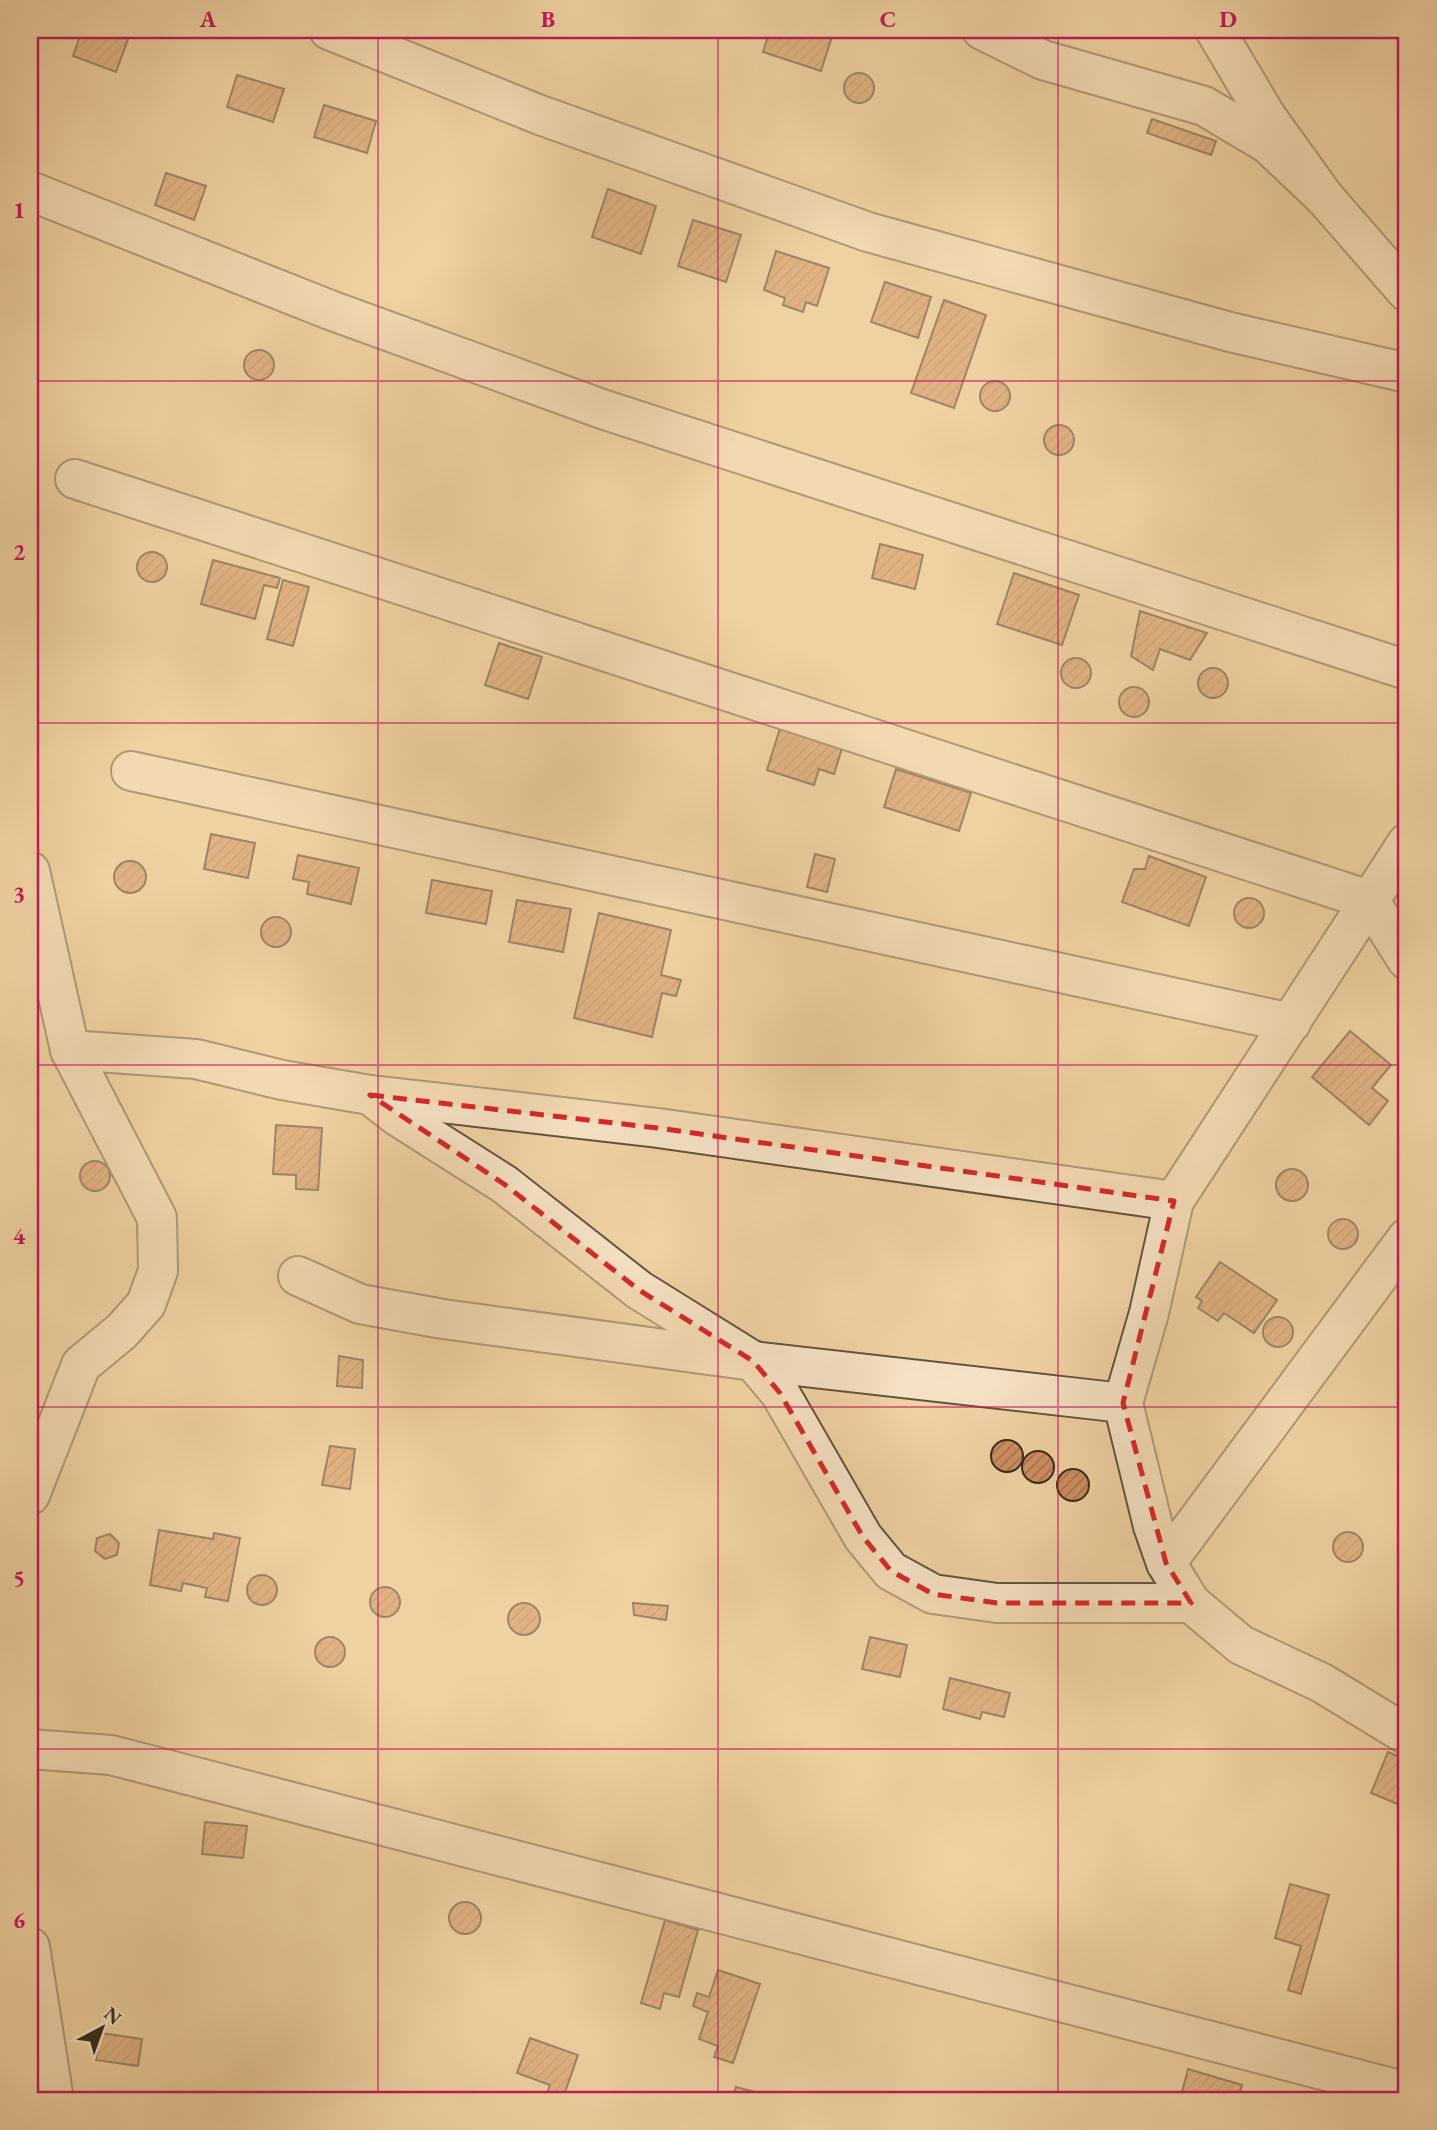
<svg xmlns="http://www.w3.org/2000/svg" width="1437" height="2130" viewBox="0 0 1437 2130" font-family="'EB Garamond',serif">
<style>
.building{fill:url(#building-hatch);stroke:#362b1c;stroke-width:2}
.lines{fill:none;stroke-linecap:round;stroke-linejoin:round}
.minor-casing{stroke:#64543e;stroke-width:42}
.minor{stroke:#f5e1c3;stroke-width:38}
.marked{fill:none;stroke:#d62828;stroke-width:5;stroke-dasharray:14 9;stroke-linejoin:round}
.grid{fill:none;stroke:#c2185b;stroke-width:2;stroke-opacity:0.55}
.neatline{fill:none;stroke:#c2185b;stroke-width:2.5}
.grid-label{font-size:23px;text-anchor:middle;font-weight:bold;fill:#c2185b}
</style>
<defs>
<pattern id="building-hatch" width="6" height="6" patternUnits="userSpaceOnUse" patternTransform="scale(1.75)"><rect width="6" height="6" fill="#cf8e61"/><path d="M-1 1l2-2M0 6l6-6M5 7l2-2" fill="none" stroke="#a9744f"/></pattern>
</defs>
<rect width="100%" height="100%" fill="#f0d1a3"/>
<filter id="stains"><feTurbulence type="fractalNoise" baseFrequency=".00286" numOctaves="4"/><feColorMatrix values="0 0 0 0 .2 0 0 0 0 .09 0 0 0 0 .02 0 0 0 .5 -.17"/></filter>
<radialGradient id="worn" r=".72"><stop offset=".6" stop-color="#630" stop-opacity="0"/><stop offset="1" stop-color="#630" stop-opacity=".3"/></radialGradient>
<g class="building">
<path d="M82,30H102L128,39L116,72L73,56Z"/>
<path d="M770,30H834L821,71L763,52Z"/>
<circle cx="859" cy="88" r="15"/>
<path d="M237,75L284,89L273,122L227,107Z"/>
<path d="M324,105L376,121L367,153L314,137Z"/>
<path d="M1152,119L1216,141L1211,155L1147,133Z"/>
<path d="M166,173L206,186L194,220L155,205Z"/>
<path d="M608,189L656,206L641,254L592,237Z"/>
<path d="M693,220L741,235L726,282L678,266Z"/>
<path d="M776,251L829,268L817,306L806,302L803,312L783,305L785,298L764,290Z"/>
<path d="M885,282L931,297L918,338L871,322Z"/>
<path d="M944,300L986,315L954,408L911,393Z"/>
<circle cx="259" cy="365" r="15"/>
<circle cx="995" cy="396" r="15"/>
<circle cx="1059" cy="440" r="15"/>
<path d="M880,544L923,555L915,589L872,578Z"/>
<circle cx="152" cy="567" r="15"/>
<path d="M213,560L280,578L277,588L264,585L255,619L201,604Z"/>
<path d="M1014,573L1079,595L1062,645L997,624Z"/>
<path d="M283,580L309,587L293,646L267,639Z"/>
<path d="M1140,611L1207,633L1190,660L1160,649L1153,670L1131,656Z"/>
<path d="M499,643L542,657L528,699L485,685Z"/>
<circle cx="1076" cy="673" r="15"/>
<circle cx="1213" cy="683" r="15"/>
<circle cx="1134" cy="702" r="15"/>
<path d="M781,725L843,745L834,774L819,769L814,785L767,770Z"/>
<path d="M896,769L971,793L959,831L884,807Z"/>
<path d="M211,834L255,843L248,878L204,869Z"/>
<path d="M815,854L835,859L827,892L807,887Z"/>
<path d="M298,855L359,868L351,904L307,894L309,882L293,879Z"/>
<path d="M1149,856L1206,877L1189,926L1122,902L1134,869H1145Z"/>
<circle cx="130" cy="877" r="16"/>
<path d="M432,880L492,891L486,924L426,913Z"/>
<circle cx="1249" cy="913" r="15"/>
<path d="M517,900L571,909L563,952L509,942Z"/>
<path d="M599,913L671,930L661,975L681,980L676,996L662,993L652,1037L574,1018Z"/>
<circle cx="276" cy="932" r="15"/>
<path d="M1350,1031L1391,1065L1372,1088L1388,1101L1369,1125L1312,1077Z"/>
<path d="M30,1066H34L38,1095L30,1096Z"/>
<path d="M276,1125L322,1128L318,1190L296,1189V1175L273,1174Z"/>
<circle cx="95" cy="1176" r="15"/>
<circle cx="1292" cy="1185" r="16"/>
<circle cx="1343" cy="1234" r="15"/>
<path d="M1220,1262L1277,1300L1254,1333L1224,1313L1218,1321L1198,1308L1202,1301L1196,1297Z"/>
<circle cx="1278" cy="1332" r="15"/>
<path d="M339,1356L363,1360L362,1388L337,1386Z"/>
<circle cx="1007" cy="1456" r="16"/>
<path d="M330,1446L355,1449L350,1489L322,1485Z"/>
<circle cx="1038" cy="1467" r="16"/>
<circle cx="1073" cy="1485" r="16"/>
<path d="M159,1530L213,1539L214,1533L240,1538L228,1601L205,1597L207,1588L183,1583L181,1591L150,1585Z"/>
<circle cx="1348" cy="1547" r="15"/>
<path d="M110,1534L119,1543L117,1555L105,1559L95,1551L97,1538Z"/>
<circle cx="262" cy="1590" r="15"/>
<path d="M1406,1582H1407V1606L1401,1597L1402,1588Z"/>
<circle cx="385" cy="1602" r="15"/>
<path d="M633,1603L668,1606L666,1620L634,1615Z"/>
<circle cx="524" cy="1619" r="16"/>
<path d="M870,1637L907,1645L900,1677L862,1669Z"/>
<circle cx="330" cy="1652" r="15"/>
<path d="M950,1678L1010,1693L1004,1717L982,1712L980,1719L943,1709Z"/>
<path d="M1388,1752L1407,1760V1808L1371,1793Z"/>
<path d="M205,1822L247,1826L243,1858L202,1854Z"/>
<path d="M1290,1884L1329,1895L1301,1994L1288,1990L1301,1946L1275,1938Z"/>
<circle cx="465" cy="1918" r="16"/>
<path d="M665,1920L698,1930L679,1997L664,1993L660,2009L641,2003Z"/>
<path d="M718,1970L760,1984L733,2063L714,2057L718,2046L699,2039L708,2012L693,2006L697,1993L709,1997Z"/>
<path d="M101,2033L142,2039L138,2066L96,2060Z"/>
<path d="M530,2038L578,2055L563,2098L547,2093L550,2085L517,2073Z"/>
<path d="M1188,2069L1242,2085L1238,2100H1180Z"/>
<path d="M736,2087L763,2094L762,2100H732Z"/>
</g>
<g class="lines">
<g class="minor-casing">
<g id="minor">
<path d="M329,30L540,115L868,232L1230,332L1407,373"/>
<path d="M982,30L1043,60L1204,106L1268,144L1325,198"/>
<path d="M1215,30L1266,116L1325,198L1407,292"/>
<path d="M30,191L330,310L602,409L1407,670"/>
<path d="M75,479L1369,900L1407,960"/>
<path d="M131,771L1291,1023"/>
<path d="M1407,843L1174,1201L1149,1313L1123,1403L1153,1526L1166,1563L1191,1603L1241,1645L1322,1683L1407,1735"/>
<path d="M30,871L70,1050L157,1218L158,1271L146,1304L122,1331L81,1365L30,1495"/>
<path d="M70,1050L196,1059L282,1080L370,1095L397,1116L504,1184L639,1290L753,1361L780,1393L863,1537L891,1571L933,1594L997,1603H1191"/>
<path d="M372,1095L658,1128L1174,1201"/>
<path d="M298,1276L360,1304L443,1319L753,1361L1123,1403"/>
<path d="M1166,1563L1407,1238"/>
<path d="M30,1749L111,1755L1407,2092"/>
<path d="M30,1947L54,2100"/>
</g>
</g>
<use href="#minor" class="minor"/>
</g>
<path d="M0 0H1437V2130H0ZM370,1095L658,1128L1174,1201L1123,1403L1166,1563L1191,1603H997L933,1594L891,1571L863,1537L780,1393L753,1361L639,1290L504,1184Z" fill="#f0d1a3" fill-opacity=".55" fill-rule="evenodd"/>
<path class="marked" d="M370,1095L658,1128L1174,1201L1123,1403L1166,1563L1191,1603H997L933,1594L891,1571L863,1537L780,1393L753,1361L639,1290L504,1184Z"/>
<path class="grid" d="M378,30V2100M718,30V2100M1058,30V2100M30,381H1407M30,723H1407M30,1065H1407M30,1407H1407M30,1749H1407"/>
<rect width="1437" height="2130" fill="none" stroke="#f0d1a3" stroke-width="77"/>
<g transform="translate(102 2028) rotate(41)" stroke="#f5e1c3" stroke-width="5" paint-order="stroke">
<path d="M0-5L12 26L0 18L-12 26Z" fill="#362b1c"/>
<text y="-10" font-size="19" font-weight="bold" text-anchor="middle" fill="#362b1c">N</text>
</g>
<rect x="38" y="38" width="1360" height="2054" class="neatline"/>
<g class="grid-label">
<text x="208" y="27">A</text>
<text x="548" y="27">B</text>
<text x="888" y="27">C</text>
<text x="1228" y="27">D</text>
<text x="19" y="218">1</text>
<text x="19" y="560">2</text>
<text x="19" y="902">3</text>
<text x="19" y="1244">4</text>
<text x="19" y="1586">5</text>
<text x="19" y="1928">6</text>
</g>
<rect width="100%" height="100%" filter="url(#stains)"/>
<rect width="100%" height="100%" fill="url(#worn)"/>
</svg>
